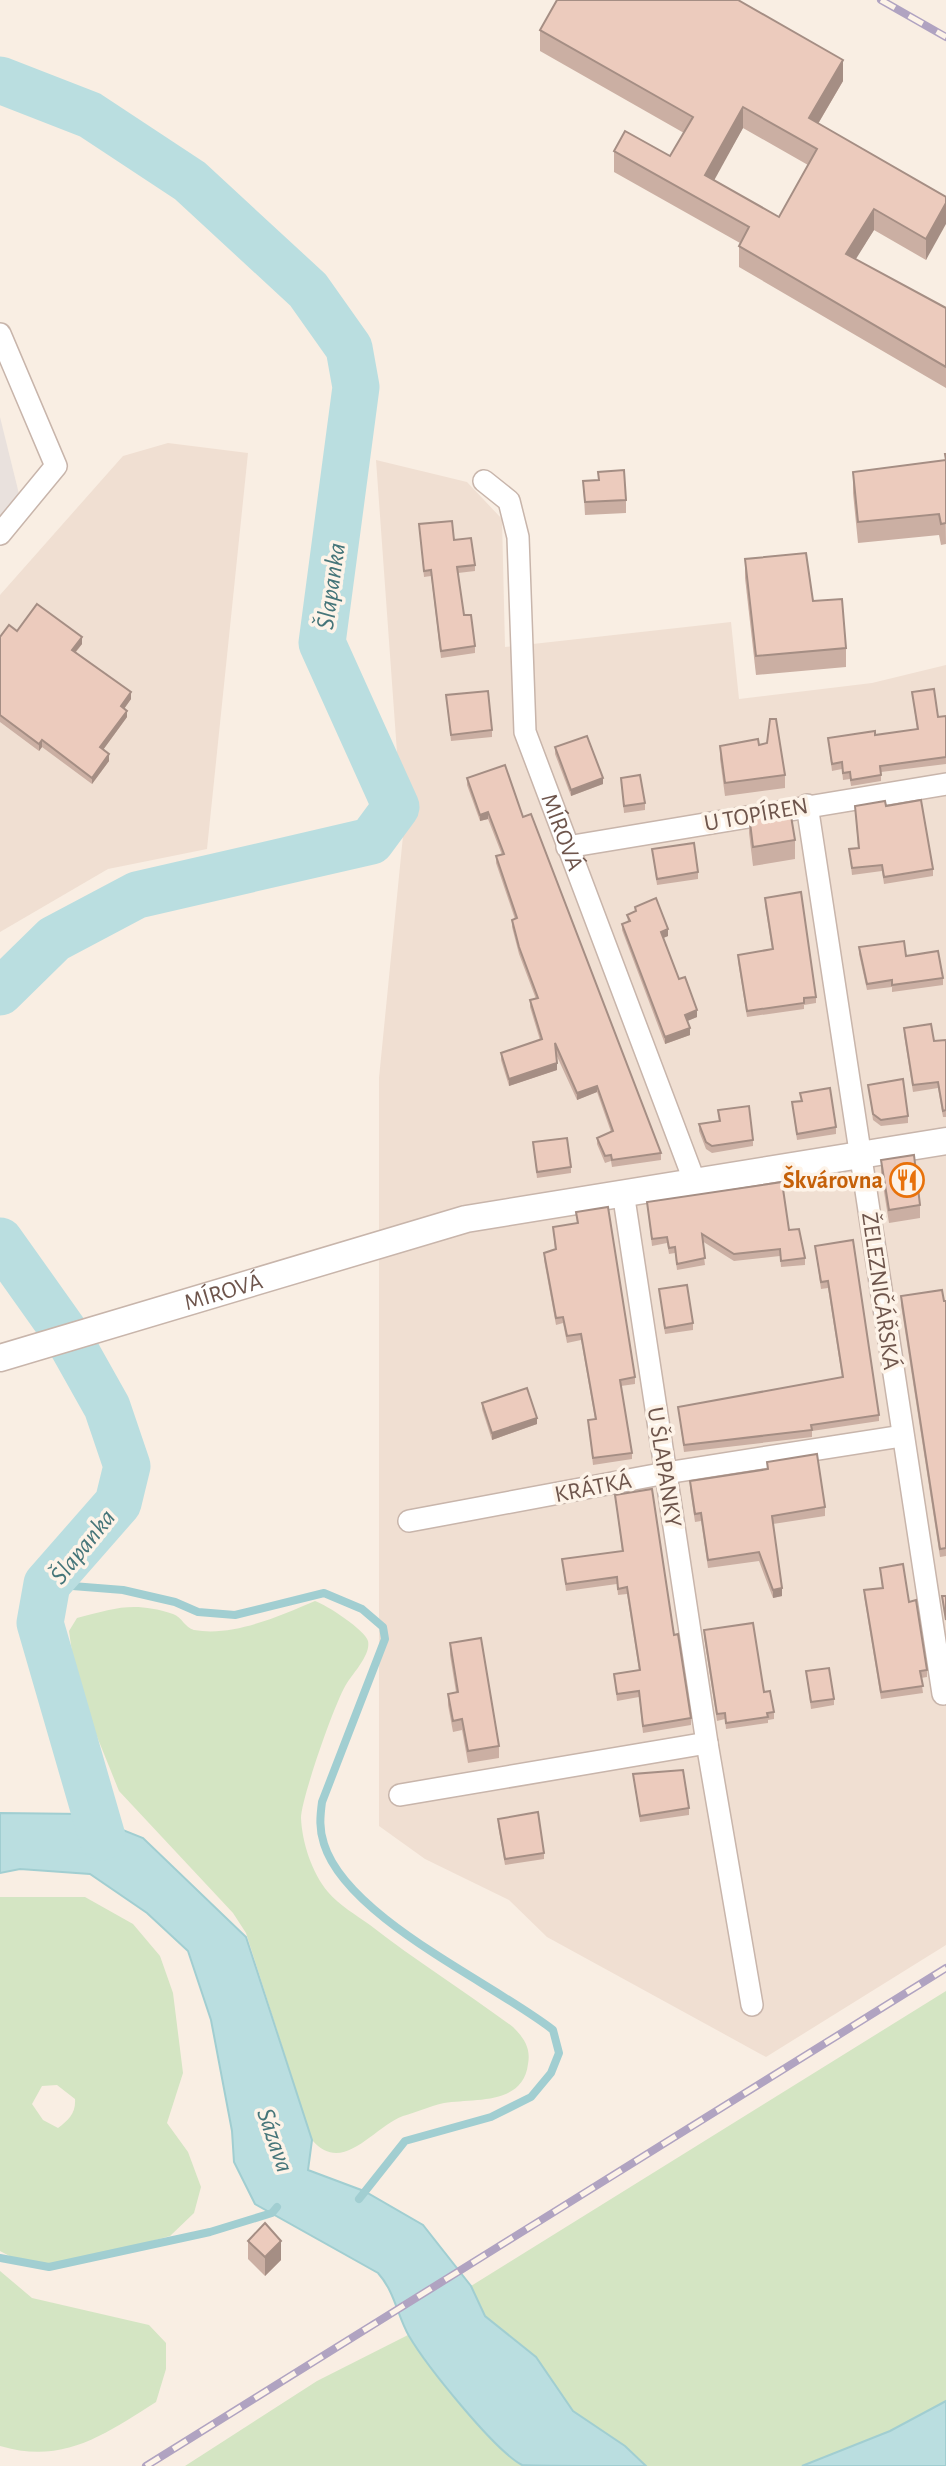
<svg xmlns="http://www.w3.org/2000/svg" width="946" height="2466" viewBox="0 0 946 2466" font-family="'Alegreya Sans',sans-serif">
<style>
.residential{fill:#f0dfd2}
.industrial{fill:#e9e1dd}
.green{fill:#d4e5c3;fill-rule:evenodd}
.water{fill:#badee0;stroke:#a1ced1;stroke-width:2}
.lines{fill:none;stroke-linecap:round;stroke-linejoin:round}
.stream{stroke:#a1ced1;stroke-width:8}
.river{stroke:#badee0;stroke-width:47}
.minor-casing{stroke:#c8b5ab;stroke-width:24}
.tertiary-casing{stroke:#c8b5ab;stroke-width:29}
.minor{stroke:#fff;stroke-width:21}
.tertiary{stroke:#fff;stroke-width:26}
.rail-casing{stroke:#b0a3c1;stroke-width:8}
.rail{stroke:#fdf3e8;stroke-width:5;stroke-dasharray:16;stroke-linecap:butt}
.wall{fill:#cbafa3;fill-rule:evenodd}
.shaded-wall{fill:#a58e84}
.building{fill:#eccbbd;stroke:#a58e84;stroke-width:2;fill-rule:evenodd}
.labels{text-anchor:middle;stroke-width:7;stroke-linejoin:round;paint-order:stroke}
.street-label{font-size:24px;fill:#6e554c;stroke:#fdf3e8}
.food-label{font-size:24px;font-weight:bold;fill:#c56008;stroke:#fdf3e8;text-anchor:end}
.water-label{font-size:26px;font-style:italic;fill:#457579;stroke:#fdf3e8}
</style>
<rect width="100%" height="100%" fill="#f9eee3"/>
<g class="residential">
<path d="M168,443L248,453L207,849L108,869L0,932V595L123,456Z"/>
<path d="M376,460L467,482L502,519L505,647L731,622L739,699L872,683L946,665V1945L766,2057L547,1937L509,1900L425,1859L379,1826V1078L403,836Z"/>
</g>
<path class="industrial" d="M0,417L20,498L0,521Z"/>
<g class="green">
<path d="M315,1601C327,1605 365,1630 368,1641C371,1654 354,1672 347,1683C336,1699 301,1799 301,1818C302,1842 312,1873 328,1892C339,1905 356,1915 370,1925C416,1961 466,1992 513,2027C524,2038 531,2048 528,2064C523,2106 473,2098 444,2103C430,2106 417,2112 403,2116C373,2127 343,2176 312,2140L246,1933L233,1913L119,1791L77,1687L69,1631L77,1618C115,1608 134,1601 173,1614C182,1617 185,1628 194,1630C234,1637 279,1616 315,1601Z"/>
<path d="M0,1897H85L133,1924L160,1956L173,1993L183,2073L167,2123L188,2152L201,2187L194,2213L170,2236L69,2264L23,2263L0,2251ZM57,2085L75,2099C76,2113 69,2120 58,2128L43,2120L32,2104L42,2086Z"/>
<path d="M946,1991V2401L890,2431L802,2466H646L625,2446L573,2411L536,2357L485,2316L471,2286Z"/>
<path d="M0,2271L32,2298L149,2325L166,2343V2369L156,2402C105,2434 64,2465 0,2446Z"/>
<path d="M408,2335L494,2442L524,2466H185L317,2381Z"/>
</g>
<g class="water">
<path d="M0,1813L83,1814L143,1838L246,1937L312,2140L308,2170L364,2191L423,2225L471,2286L485,2316L536,2357L573,2411L625,2446L646,2466C627,2466 532,2466 522,2465C494,2450 426,2365 409,2336C397,2315 395,2292 378,2273L255,2204L234,2162L232,2131L211,2020L188,1951L147,1913L90,1874L20,1869L0,1873Z"/>
<path d="M946,2401V2466H802L890,2431Z"/>
</g>
<g class="lines">
<g class="stream">
<path d="M47,1584L123,1590L175,1602L198,1612L235,1615L324,1593L362,1609L383,1627L385,1639L322,1802C320,1817 319,1829 324,1844C347,1918 493,1983 553,2030L559,2053L551,2073L531,2097L491,2117L405,2141L359,2199"/>
<path d="M0,2258L49,2267L210,2232L272,2213L277,2207"/>
</g>
<g class="river">
<path d="M0,80L90,115L190,181L308,290L349,348L356,387L322,643L396,807L371,841L137,895L54,939L0,992"/>
<path d="M0,1241L66,1334L107,1407L127,1466L118,1503L47,1584L40,1623L102,1837"/>
</g>
<g class="minor-casing">
<g id="minor">
<path d="M0,334L56,466L0,534"/>
<path id="s1" d="M484,481L509,501L518,537L525,732L694,1180"/>
<path d="M807,805L943,1694"/>
<path d="M567,847L946,784"/>
<path d="M623,1192L707,1743L752,2005"/>
<path d="M409,1521L666,1473L902,1436"/>
<path d="M400,1795L707,1743"/>
</g>
</g>
<g class="tertiary-casing">
<g id="tertiary">
<path id="s2" d="M0,1358L466,1219L946,1141"/>
</g>
</g>
<use href="#minor" class="minor"/>
<use href="#tertiary" class="tertiary"/>
<g class="rail-casing">
<g id="rail">
<path d="M881,0L946,37"/>
<path d="M146,2466L946,1968"/>
</g>
</g>
<use href="#rail" class="rail"/>
</g>
<g class="wall">
<path d="M540,30L843,81L818,124L946,197L926,260L874,230L855,259L946,308V388L739,267V246L740,243L614,172V151L670,156L684,133L540,51ZM743,128L808,165L779,217L713,180Z"/>
<path d="M945,454L946,544L941,545L939,535L858,543L853,493V472L945,460Z"/>
<path d="M598,472L626,500V513L585,515L583,481L598,480Z"/>
<path d="M419,524L454,540L475,565V571L458,573L464,615L475,646V653L441,658L431,576L424,577Z"/>
<path d="M745,559L813,601L846,648V667L756,675L745,578Z"/>
<path d="M17,631L82,644L76,652L131,699L124,709L127,717L103,750L109,761L92,784L42,747L39,751L0,722V637Z"/>
<path d="M912,692L938,717L946,716V764L881,772V781L851,786L850,779L843,780L842,769L832,771L828,738L875,735L917,729Z"/>
<path d="M446,695L492,730V737L451,741Z"/>
<path d="M759,745L785,775V788L725,796L720,759V746Z"/>
<path d="M555,747L603,784L571,796L555,754Z"/>
<path d="M467,778L523,817L661,1153V1160L612,1167L611,1161L605,1163L597,1144V1138L611,1132L597,1092L577,1100L555,1052L557,1070L509,1086L501,1060V1053L540,1040L530,1007V1000L536,999L519,954L512,927V920L515,919L496,863V856L502,855L488,819L480,821L467,785Z"/>
<path d="M621,778L645,803V810L624,813Z"/>
<path d="M855,806H886L933,869V876L884,884L882,871L852,875L849,849L858,848Z"/>
<path d="M749,814L795,840V859L753,866L749,833Z"/>
<path d="M652,849L698,872V879L657,885Z"/>
<path d="M765,898L816,997V1003L804,1005V1009L747,1017L738,961V955L772,949L765,905Z"/>
<path d="M635,907L668,936L663,938L679,979L697,1017L687,1021L690,1035L665,1044L622,930V924L628,922L627,915L635,912Z"/>
<path d="M859,947L906,956L943,978V985L892,992V987L867,990L859,954Z"/>
<path d="M904,1028L934,1041L946,1040V1117H943L938,1088L913,1092L904,1035Z"/>
<path d="M868,1085L908,1116V1123L881,1126L873,1120Z"/>
<path d="M800,1093L836,1127V1134L797,1140L792,1102L801,1101Z"/>
<path d="M718,1110L753,1140V1146L712,1153L706,1149L699,1131V1124L719,1121Z"/>
<path d="M533,1142L571,1167V1173L537,1178Z"/>
<path d="M881,1160L920,1205V1218L889,1223L881,1173Z"/>
<path d="M647,1202L789,1230L805,1258V1265L781,1267L780,1256L734,1261L702,1241L705,1265L677,1270L675,1253L669,1254L667,1243L652,1246Z"/>
<path d="M576,1212L635,1377V1384L621,1386L632,1453V1459L593,1465L588,1420L595,1419L581,1340L567,1343L563,1323L556,1325L544,1260V1253L555,1250L553,1227L577,1223Z"/>
<path d="M815,1246L879,1415V1421L812,1431V1437L684,1452L678,1407L842,1377L828,1288L821,1289Z"/>
<path d="M659,1289L693,1323V1330L665,1334Z"/>
<path d="M901,1296L946,1301V1556L940,1557L901,1305Z"/>
<path d="M482,1403L537,1424L492,1440L482,1409Z"/>
<path d="M767,1462L825,1507V1516L773,1524L782,1596L773,1598L759,1561L708,1568L701,1521L695,1522L690,1489V1481L767,1469Z"/>
<path d="M615,1495L674,1635L691,1718V1725L643,1733L639,1697L617,1701L614,1674L639,1670L627,1594L618,1595L617,1584L566,1591L562,1559L622,1551Z"/>
<path d="M880,1568L909,1602L927,1670V1677L921,1678L923,1693L881,1699L864,1596V1590L882,1588Z"/>
<path d="M704,1630L764,1692L774,1712V1719L768,1720V1723L726,1729L725,1719L717,1721L704,1637Z"/>
<path d="M450,1643L499,1746V1758L468,1763L462,1730L453,1732L448,1705V1694L456,1692L450,1655Z"/>
<path d="M806,1671L834,1699V1705L811,1709Z"/>
<path d="M633,1774L689,1808V1815L640,1822Z"/>
<path d="M498,1819L544,1853V1859L505,1865L498,1825Z"/>
<path d="M248,2241L281,2260L265,2276L248,2259Z"/>
</g>
<g class="shaded-wall">
<path d="M843,60V81L809,139V118Z"/>
<path d="M743,107V128L705,197V175Z"/>
<path d="M946,203V224L926,260V239Z"/>
<path d="M874,209V230L846,275V254Z"/>
<path d="M82,637V644L72,656V650Z"/>
<path d="M131,692V699L121,713V706Z"/>
<path d="M127,711V717L100,754V747Z"/>
<path d="M42,740V747L39,751V744Z"/>
<path d="M109,754V761L92,784V778Z"/>
<path d="M603,778V784L571,796V790Z"/>
<path d="M488,812V819L480,821V815Z"/>
<path d="M668,929V936L661,939V932Z"/>
<path d="M697,1010V1017L685,1022V1015Z"/>
<path d="M690,1028V1035L665,1044V1037Z"/>
<path d="M557,1063V1070L509,1086V1079Z"/>
<path d="M597,1086V1092L577,1100V1093Z"/>
<path d="M537,1418V1424L492,1440V1433Z"/>
<path d="M782,1588V1596L773,1598V1590Z"/>
<path d="M281,2241V2260L265,2276V2257Z"/>
</g>
<g class="building">
<path d="M557,0H738L843,60L809,118L946,197V203L926,239L874,209L846,254L946,308V367L739,246L749,227L614,151L625,131L670,156L693,117L540,30ZM743,107L817,149L779,217L705,175Z"/>
<path d="M945,454H946V523L941,524L939,514L858,522L853,472L946,460Z"/>
<path d="M624,470L626,500L585,502L583,481L599,480L598,472Z"/>
<path d="M452,521L454,540L471,538L475,565L457,567L464,615H471L475,646L441,651L431,570L424,571L419,524Z"/>
<path d="M806,553L813,601L842,599L846,648L756,656L745,559Z"/>
<path d="M37,604L82,637L72,650L131,692L121,706L127,711L100,747L109,754L92,778L42,740L39,744L0,715V637L9,625L17,631Z"/>
<path d="M934,689L938,717L946,716V757L880,766L881,775L851,780L850,772L843,773L842,762L832,764L828,738L875,731V735L918,729L912,692Z"/>
<path d="M488,691L492,730L451,735L446,695Z"/>
<path d="M770,719H776L785,775L725,783L720,746L758,739L759,745L767,743Z"/>
<path d="M587,736L603,778L571,790L555,747Z"/>
<path d="M505,765L523,817L531,814L661,1153L612,1160L611,1155L605,1156L597,1138L613,1131L597,1086L577,1093L555,1043L557,1063L509,1079L501,1053L542,1039L530,1000L538,998L519,947L512,920L517,918L496,856L504,854L488,812L480,815L467,778Z"/>
<path d="M640,775L645,803L624,806L621,778Z"/>
<path d="M921,800L933,869L884,877L882,865L852,868L849,849L859,848L855,806L885,801L886,806Z"/>
<path d="M790,810L795,840L753,847L749,814Z"/>
<path d="M694,843L698,872L657,879L652,849Z"/>
<path d="M801,892L816,997L804,998V1003L747,1011L738,955L773,949L765,898Z"/>
<path d="M656,898L668,929L661,932L679,979L685,977L697,1010L685,1015L690,1028L665,1037L622,924L630,921L627,915L636,911L635,907Z"/>
<path d="M904,941L906,956L938,951L943,978L892,985V980L867,984L859,947Z"/>
<path d="M931,1024L934,1041L946,1040V1110L943,1111L938,1082L913,1085L904,1028Z"/>
<path d="M903,1079L908,1116L881,1120L873,1114L868,1085Z"/>
<path d="M830,1088L836,1127L797,1134L792,1102L802,1101L800,1093Z"/>
<path d="M749,1106L753,1140L712,1146L706,1142L699,1124L720,1121L718,1110Z"/>
<path d="M567,1138L571,1167L537,1172L533,1142Z"/>
<path d="M914,1155L920,1205L889,1210L881,1160Z"/>
<path d="M782,1182L789,1230L799,1229L805,1258L781,1261L780,1249L734,1254L702,1234L705,1258L677,1264L675,1247L669,1248L667,1237L652,1239L647,1202Z"/>
<path d="M608,1207L635,1377L620,1380L632,1453L593,1458L588,1420L596,1419L581,1334L567,1336L563,1317L556,1318L544,1253L556,1249L553,1227L578,1223L576,1212Z"/>
<path d="M853,1240L879,1415L811,1425L812,1430L684,1445L678,1407L843,1377L828,1281L821,1282L815,1246Z"/>
<path d="M687,1285L693,1323L665,1328L659,1289Z"/>
<path d="M942,1290L944,1301H946V1548L940,1549L901,1296Z"/>
<path d="M527,1388L537,1418L492,1433L482,1403Z"/>
<path d="M817,1454L825,1507L772,1516L782,1588L773,1590L759,1552L708,1560L701,1513L695,1514L690,1481L768,1469L767,1462Z"/>
<path d="M652,1489L674,1635L678,1634L691,1718L643,1726L639,1691L617,1694L614,1674L640,1670L627,1587L618,1589L617,1577L566,1584L562,1559L623,1551L615,1495Z"/>
<path d="M903,1564L909,1602L916,1600L927,1670L920,1671L923,1686L881,1692L864,1590L883,1588L880,1568Z"/>
<path d="M942,1596H946V1620Z"/>
<path d="M753,1623L764,1692L770,1691L774,1712L767,1713L768,1717L726,1723L725,1713L717,1714L704,1630Z"/>
<path d="M481,1638L499,1746L468,1751L462,1719L453,1721L448,1694L458,1692L450,1643Z"/>
<path d="M829,1668L834,1699L811,1702L806,1671Z"/>
<path d="M683,1770L689,1808L640,1816L633,1774Z"/>
<path d="M538,1812L544,1853L505,1859L498,1819Z"/>
<path d="M265,2223L281,2241L265,2257L248,2241Z"/>
</g>
<defs>
<g id="restaurant-ring" transform="scale(1.75)"><circle r="9.5" fill="#fdf3e8" stroke="#e8710a" stroke-width="1.5"/><path d="M-5-6h1v4h1v-4h1v4h1v-4h1v5L-1.5 .5V6h-2V.5L-5-1ZM5-6V6H3V1.5H1.5Q1.5-4 5-6Z" fill="#e8710a"/></g>
</defs>
<g fill-rule="evenodd">
<use href="#restaurant-ring" x="907" y="1180"/>
</g>
<g class="labels">
<g class="street-label">
<text transform="translate(756 814) rotate(-10)" y="8">U TOPÍREN</text>
<text dy="8" stroke="none"><textPath href="#s1" startOffset="371">MÍROVÁ</textPath></text>
<text dy="8" stroke="none"><textPath href="#s2" startOffset="233">MÍROVÁ</textPath></text>
<text transform="translate(881 1291) rotate(82)" y="8">ŽELEZNIČÁŘSKÁ</text>
<text transform="translate(665 1467) rotate(81)" y="8">U ŠLAPANKY</text>
<text transform="translate(593 1487) rotate(-11)" y="8">KRÁTKÁ</text>
</g>
<g class="food-label">
<text x="883" y="1188">Škvárovna</text>
</g>
<g class="water-label">
<text transform="translate(330 586) rotate(-82)" y="9">Šlapanka</text>
<text transform="translate(82 1546) rotate(-51)" y="9">Šlapanka</text>
<text transform="translate(276 2140) rotate(71)" y="9">Sázava</text>
</g>
</g>
</svg>
